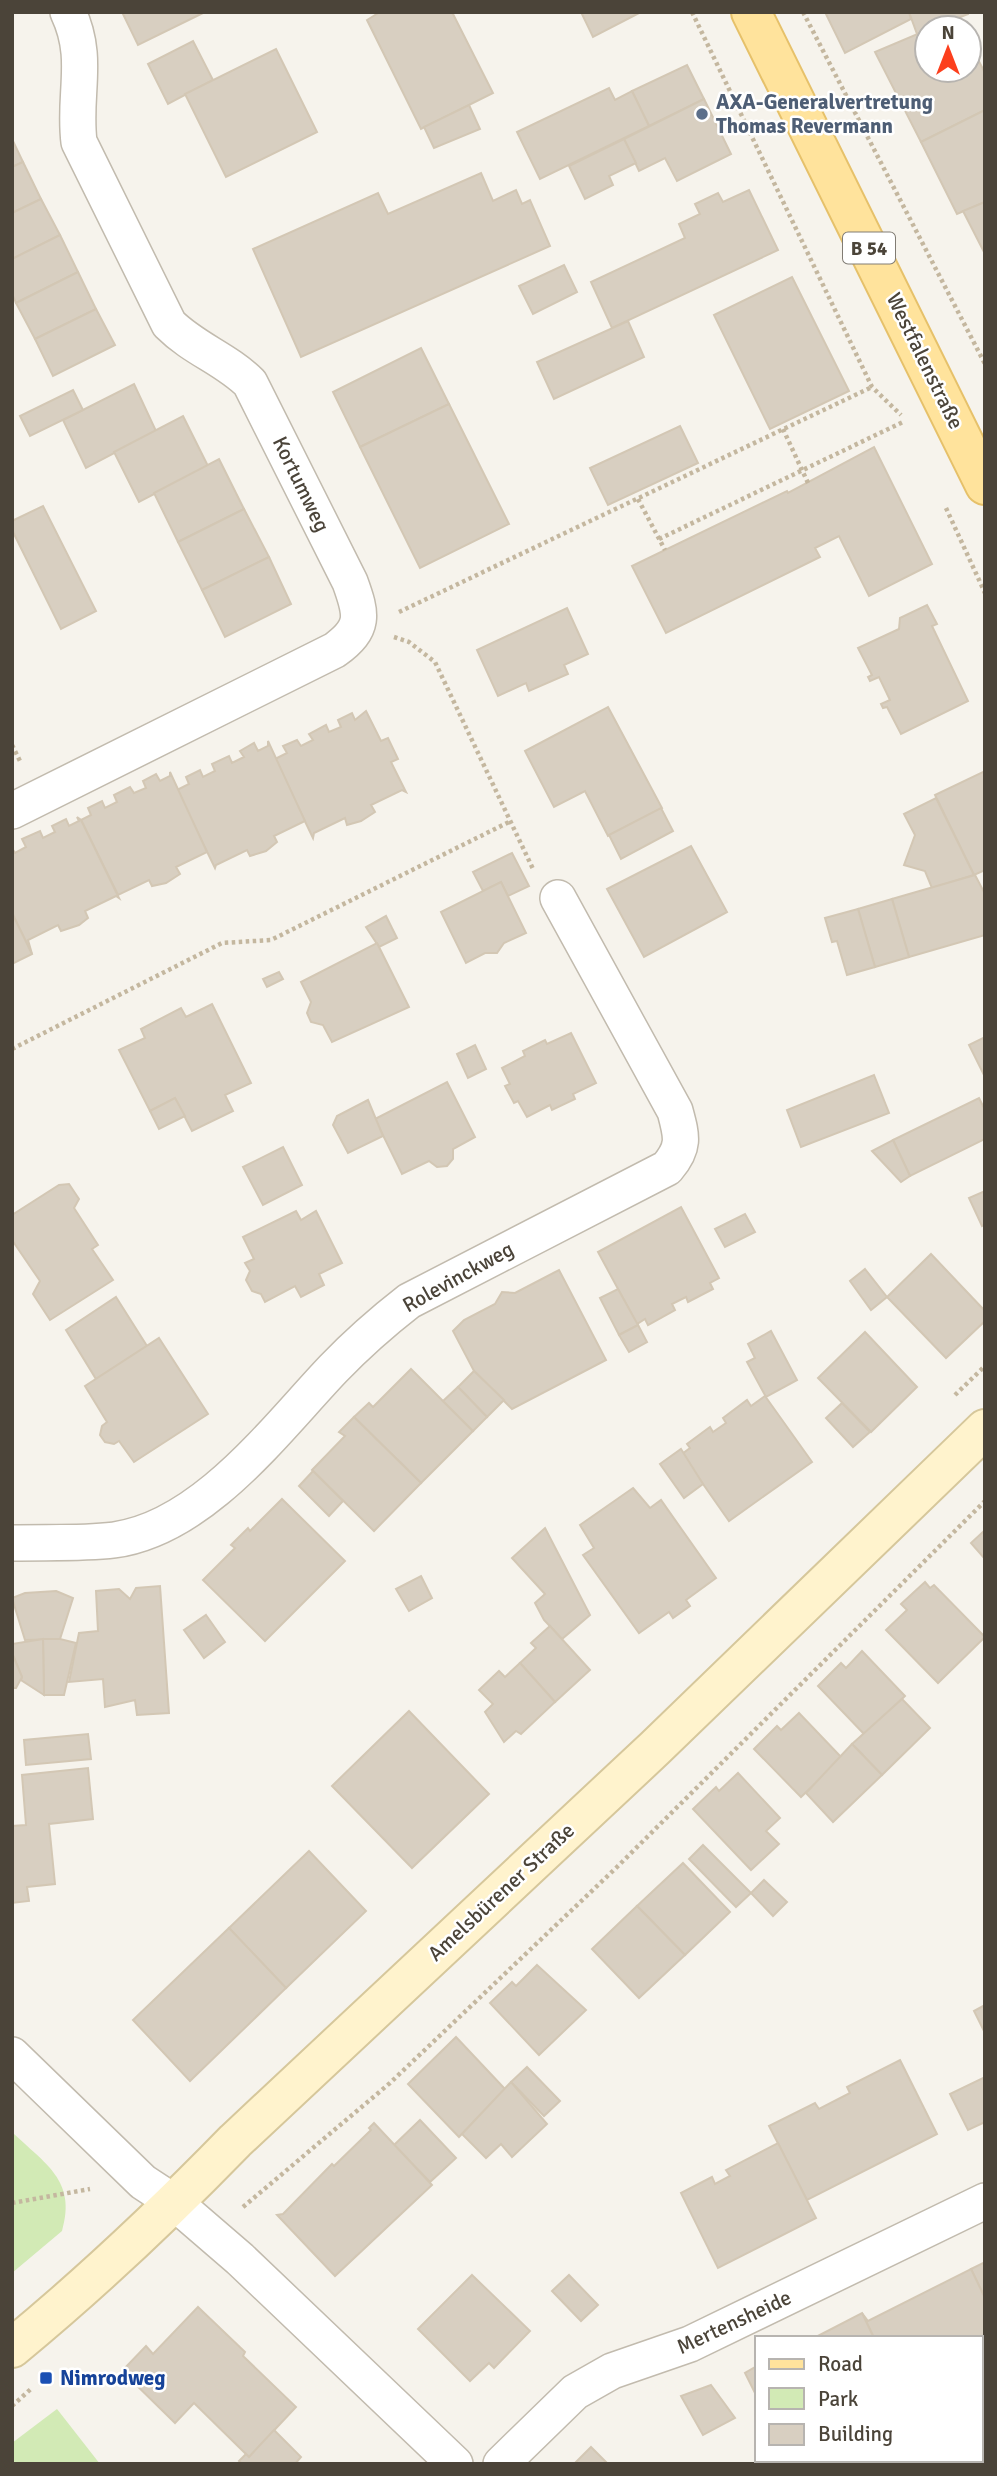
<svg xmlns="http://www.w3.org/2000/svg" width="997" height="2476" viewBox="0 0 997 2476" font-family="Signika,sans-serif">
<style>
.green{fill:#d2eab5}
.building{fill:#d8cfc1;stroke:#d3c7b4;stroke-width:2}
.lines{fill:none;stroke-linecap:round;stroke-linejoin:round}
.street-casing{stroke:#c2bbae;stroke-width:38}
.secondary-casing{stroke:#d6c79b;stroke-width:42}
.primary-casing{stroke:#e6c16a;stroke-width:42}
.path{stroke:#c4b79f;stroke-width:4.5;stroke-dasharray:3.5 3.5;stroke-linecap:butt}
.street{stroke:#fff;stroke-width:35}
.secondary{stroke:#fff3cd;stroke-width:38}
.primary{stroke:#ffe39c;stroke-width:38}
.service-dot{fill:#5c6f8a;stroke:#fff;stroke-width:2.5}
.transit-dot{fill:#1a4fb4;stroke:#fff;stroke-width:2.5}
.labels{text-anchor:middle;stroke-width:5;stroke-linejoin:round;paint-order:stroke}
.shield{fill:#fff;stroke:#817c74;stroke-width:2}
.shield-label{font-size:19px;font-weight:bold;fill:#4b4439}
.service-label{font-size:21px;font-weight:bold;fill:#4e5e75;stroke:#fff;text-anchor:start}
.street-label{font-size:21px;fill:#4b4439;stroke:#fff}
.transit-label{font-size:21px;font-weight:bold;fill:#164399;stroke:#fff;text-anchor:start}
</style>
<rect width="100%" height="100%" fill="#f6f3ec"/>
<g class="green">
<path d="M12,2132C45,2164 77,2180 62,2231L12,2273Z"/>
<path d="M57,2409L100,2464H12V2443Z"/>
</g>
<g class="building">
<path d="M122,12H205L138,45Z"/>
<path d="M380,12H452L493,93L421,129L367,20Z"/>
<path d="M581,12H641L593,37Z"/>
<path d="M825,12H909L911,19L845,53Z"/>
<path d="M909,12H968V14L917,34Z"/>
<path d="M957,18L962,28H932Z"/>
<path d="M927,30V70H969V42L985,73V110L921,142L875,52Z"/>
<path d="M193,41L213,80L168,104L148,64Z"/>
<path d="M276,49L317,132L226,177L185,94Z"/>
<path d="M687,65L704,99L649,126L632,91Z"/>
<path d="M609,88L615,100L632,91L649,126L540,179L517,132Z"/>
<path d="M704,99L731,154L677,181L665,158L639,171L624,139Z"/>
<path d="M469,105L480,129L434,148L424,127Z"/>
<path d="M985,110V202L957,214L921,142Z"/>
<path d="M12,139L23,162L12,167Z"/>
<path d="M624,139L636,163L609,176L613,185L585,199L569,166Z"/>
<path d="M23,162L41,199L12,213V167Z"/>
<path d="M481,173L493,201L516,190L522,204L530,200L550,246L301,357L253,249L378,193L388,214Z"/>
<path d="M749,190L778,250L612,328L591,282L685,238L679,224L700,214L695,204L718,193L723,202Z"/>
<path d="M41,199L60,235L12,259V213Z"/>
<path d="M985,202V254L963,211Z"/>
<path d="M60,235L78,272L16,303L12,294V259Z"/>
<path d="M564,265L577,292L533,314L519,286Z"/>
<path d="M78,272L96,309L35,339L16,303Z"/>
<path d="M792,277L849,391L770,429L714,315Z"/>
<path d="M96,309L115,345L53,376L35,339Z"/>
<path d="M628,321L644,357L554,399L537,362Z"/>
<path d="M421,348L449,404L360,447L333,392Z"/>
<path d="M134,384L156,431L86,468L63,420Z"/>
<path d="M73,390L83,410L30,436L20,416Z"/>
<path d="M449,404L509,524L420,568L360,447Z"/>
<path d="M183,416L208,466L139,502L114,452Z"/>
<path d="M680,426L698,463L608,505L590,468Z"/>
<path d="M874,447L932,564L869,596L839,536L815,548L820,557L666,633L632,566L787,491L788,493Z"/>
<path d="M219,459L244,509L178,542L154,493Z"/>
<path d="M43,506L96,611L61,629L12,530V521Z"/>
<path d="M244,509L269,557L202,590L178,542Z"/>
<path d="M269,557L291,604L225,637L202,590Z"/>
<path d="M927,605L937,624L932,626L968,701L901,734L887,707L883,708L881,704L890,700L879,677L870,681L868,677L872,675L858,648L899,629L900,618Z"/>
<path d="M567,608L588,654L564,665L568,674L529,691L526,683L498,696L477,650Z"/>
<path d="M608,707L662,808L608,836L585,791L554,807L525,751Z"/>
<path d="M366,711L381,741L388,738L398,759L391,762L406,792L402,790L371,805L375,812L361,821L347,825L345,818L314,833L313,838L275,759L287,753L283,746L297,740L301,746L313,740L309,734L326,725L329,732L341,727L338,720L352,713L355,720Z"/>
<path d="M268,741L305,821L274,836L277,842L266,851L250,856L247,850L216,865L215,868L177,790L189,784L186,777L200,770L203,777L215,771L212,764L229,756L232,763L244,757L240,751L254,743L258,751L268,746Z"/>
<path d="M985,771V870L974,875L935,795Z"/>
<path d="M170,772L207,852L176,867L180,874L166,883L152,886L149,880L118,895L81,820L91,815L88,808L102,801L105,808L117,802L114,795L130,787L134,793L146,788L143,781L156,774L160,781L170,776Z"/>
<path d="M936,798L974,875L932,888L925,871L904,865L915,835L904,814Z"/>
<path d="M661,808L673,831L621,859L609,835Z"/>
<path d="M77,817L81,820L119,898L116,896L85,911L88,918L79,925L61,931L58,925L28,940L32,954L12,913V848L15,853L26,847L22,839L40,831L43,838L55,832L52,826L66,819L69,826L79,821Z"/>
<path d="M691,846L727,912L644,957L607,889Z"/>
<path d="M512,853L529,886L508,896L501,882L483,891L473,872Z"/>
<path d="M975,875L985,894V935L909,957L892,899Z"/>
<path d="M501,882L526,933L504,943L497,953H485L466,963L441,912Z"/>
<path d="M892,899L909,957L875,967L858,909Z"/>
<path d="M858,909L875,967L847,975L837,941L832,942L825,918Z"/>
<path d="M12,913L32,954L12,964Z"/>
<path d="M386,916L397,938L379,947L366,927Z"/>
<path d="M377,943L409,1007L332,1042L323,1025L311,1022L307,1013L311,1002L301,982Z"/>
<path d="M279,972L283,979L267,987L263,979Z"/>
<path d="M212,1004L251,1083L225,1095L233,1111L192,1131L175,1098L150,1111L119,1050L145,1038L141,1029L181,1008L186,1017Z"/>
<path d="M571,1033L596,1083L573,1094L575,1099L552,1110L550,1105L527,1117L518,1101L514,1103L505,1086L510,1084L502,1068L525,1056L523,1051L545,1040L547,1044Z"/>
<path d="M985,1037V1077L969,1045Z"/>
<path d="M475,1045L486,1069L468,1078L457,1054Z"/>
<path d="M874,1075L889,1113L801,1147L787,1110Z"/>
<path d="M447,1082L475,1137L453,1149V1159L447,1166L437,1167L429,1161L402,1174L375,1119Z"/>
<path d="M175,1098L185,1116L159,1129L150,1111Z"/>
<path d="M979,1098L985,1110V1139L910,1176L893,1140Z"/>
<path d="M368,1100L383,1136L348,1153L333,1125L337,1116Z"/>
<path d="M893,1140L910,1176L901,1182L872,1151Z"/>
<path d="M283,1147L302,1185L263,1205L243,1167Z"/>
<path d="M69,1184L79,1199L74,1208L98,1245L92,1249L113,1280L50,1320L33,1294L40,1281L12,1240V1215L59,1185Z"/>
<path d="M985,1191V1224L982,1226L969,1198Z"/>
<path d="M681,1207L719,1278L710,1283L713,1289L688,1302L686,1297L672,1304L675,1310L648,1325L645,1319L637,1324L598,1252Z"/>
<path d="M296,1211L301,1220L316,1211L342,1263L319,1274L324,1285L301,1297L295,1286L265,1302L261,1294L252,1291L246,1280L250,1271L245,1263L254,1259L243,1237Z"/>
<path d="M745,1214L755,1232L725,1247L715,1229Z"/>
<path d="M931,1254L985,1311V1321L946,1358L887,1297Z"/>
<path d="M865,1269L887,1297L871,1310L850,1281Z"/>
<path d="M559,1270L606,1360L512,1409L474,1371L453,1331L464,1320L495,1304L502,1292L515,1293Z"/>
<path d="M618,1289L638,1325L619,1335L600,1298Z"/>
<path d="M116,1297L147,1346L96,1379L66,1330Z"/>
<path d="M638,1325L647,1342L629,1352L619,1335Z"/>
<path d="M771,1331L797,1380L766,1397L747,1362L755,1358L748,1344Z"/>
<path d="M865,1332L917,1387L871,1432L818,1378Z"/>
<path d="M159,1338L208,1414L134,1462L119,1441L114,1444L105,1442L100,1435L102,1426L107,1422L85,1386Z"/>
<path d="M411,1369L473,1431L421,1483L354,1417L369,1403L373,1407Z"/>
<path d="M474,1371L504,1400L487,1417L458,1387Z"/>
<path d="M458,1387L487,1417L473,1431L443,1401Z"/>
<path d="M765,1396L812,1462L729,1521L682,1454L690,1448L687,1444L710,1427L713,1432L726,1423L723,1418L747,1400L751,1406Z"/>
<path d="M842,1403L870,1432L853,1447L826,1418Z"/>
<path d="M354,1417L421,1483L374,1531L312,1470L345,1436L339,1432Z"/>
<path d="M681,1449L703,1484L684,1498L660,1464Z"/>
<path d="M313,1471L343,1501L329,1516L299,1486Z"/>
<path d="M633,1488L650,1508L661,1500L716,1578L686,1600L690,1606L673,1618L669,1612L639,1633L583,1555L594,1548L580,1525Z"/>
<path d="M282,1499L345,1561L265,1641L203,1580L235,1548L231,1545L248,1528L250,1531Z"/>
<path d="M545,1528L590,1615L562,1639L544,1620L535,1603L545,1594L512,1558Z"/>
<path d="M985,1530V1559L971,1543Z"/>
<path d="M421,1576L432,1598L409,1611L396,1589Z"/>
<path d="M925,1582L930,1588L934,1585L985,1637L938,1683L886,1630L907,1610L901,1604Z"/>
<path d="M160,1586L169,1713L137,1715L135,1700L105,1707L103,1679L69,1682L79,1633L98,1631L96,1591L119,1589L130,1599L136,1588Z"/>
<path d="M56,1591L73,1598L60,1639L25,1640L12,1598L25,1593Z"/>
<path d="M206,1615L225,1642L204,1658L184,1630Z"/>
<path d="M550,1626L590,1670L555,1702L520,1663L536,1648L531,1643Z"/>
<path d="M43,1639H60L76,1643L64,1695H44Z"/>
<path d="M43,1639L44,1695L21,1680L22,1677L12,1653V1644Z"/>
<path d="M862,1651L905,1696L865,1735L818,1686L841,1663L846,1668Z"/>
<path d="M12,1653L22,1677L16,1688H12Z"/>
<path d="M520,1663L555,1702L521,1734L516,1731L504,1742L485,1712L493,1704L479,1690L499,1671L505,1677Z"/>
<path d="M902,1699L930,1728L882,1775L852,1744Z"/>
<path d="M409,1711L489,1794L412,1868L332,1786Z"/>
<path d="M799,1713L842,1758L801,1797L754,1749L777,1726L781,1730Z"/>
<path d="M88,1734L91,1759L26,1765L24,1740Z"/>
<path d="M852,1744L882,1775L833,1822L806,1793Z"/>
<path d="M88,1768L93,1819L49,1824L55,1884L27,1887L29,1901L12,1903V1826L26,1825L22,1775Z"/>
<path d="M738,1773L780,1818L766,1831L779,1844L751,1870L693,1809L716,1787L719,1791Z"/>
<path d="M703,1845L751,1893L736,1907L689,1859Z"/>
<path d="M309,1851L366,1911L286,1988L229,1928Z"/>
<path d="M683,1863L730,1912L685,1955L637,1906Z"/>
<path d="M764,1880L787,1902L773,1916L751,1893Z"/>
<path d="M637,1906L685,1955L639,1998L592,1949Z"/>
<path d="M229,1928L286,1988L190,2081L133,2020Z"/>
<path d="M537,1965L586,2010L539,2055L490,2003L512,1982L516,1986Z"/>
<path d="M985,2005V2033L974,2011Z"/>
<path d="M456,2037L505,2089L459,2137L408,2084Z"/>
<path d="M900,2060L937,2134L807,2200L769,2126L815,2103L819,2109L850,2093L847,2087Z"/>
<path d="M527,2067L560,2101L544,2116L511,2082Z"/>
<path d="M985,2077V2122L968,2130L950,2094Z"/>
<path d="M511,2082L547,2124L512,2157L501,2144L486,2158L462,2134Z"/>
<path d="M420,2120L456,2158L430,2182L394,2145Z"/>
<path d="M374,2123L432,2185L335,2276L277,2215L283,2214L332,2164L334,2166L371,2130L369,2128Z"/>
<path d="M778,2143L816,2218L718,2268L681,2193L712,2177L715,2184L730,2176L726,2170Z"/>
<path d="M985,2262V2298L971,2269Z"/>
<path d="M971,2269L985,2298V2345L981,2346V2338H874L862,2313L868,2321Z"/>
<path d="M472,2275L530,2331L494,2368L489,2363L470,2381L418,2329Z"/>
<path d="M569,2275L598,2305L581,2321L552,2291Z"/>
<path d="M198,2307L245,2352L243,2356L296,2407L249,2457L194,2403L175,2423L122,2371L146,2346L153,2354Z"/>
<path d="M862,2313L874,2338H814Z"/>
<path d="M757,2366V2397L745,2373Z"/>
<path d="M711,2385L735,2418L703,2435L681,2396Z"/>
<path d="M274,2430L301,2457L295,2464H242L239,2461L246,2454L249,2457Z"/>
<path d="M591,2447L608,2464H574Z"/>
</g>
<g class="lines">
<g class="street-casing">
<g id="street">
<path d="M12,811L335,650C365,628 362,615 350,582L250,383C226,359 194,349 169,324L79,142C73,94 90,58 68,12"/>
<path d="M12,1543C46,1542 81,1544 114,1540C203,1528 275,1430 333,1369C357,1344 382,1322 409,1301L667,1168C685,1147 682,1137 675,1111L558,898"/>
<path d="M12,2055L143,2182L175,2203L240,2259L455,2464"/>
<path d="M501,2464L575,2392L612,2371L690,2344L985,2201"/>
</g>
</g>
<g class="secondary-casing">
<path id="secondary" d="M12,2348C91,2283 164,2214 235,2141L655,1748L985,1429"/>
</g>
<g class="primary-casing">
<path id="primary" d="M751,12L985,485"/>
</g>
<g class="path">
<path d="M692,12L872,387L901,415"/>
<path d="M803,12L985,364"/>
<path d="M783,429L808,483"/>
<path d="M638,499L665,550"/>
<path d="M946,508L985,593"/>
<path d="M659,539L905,421"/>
<path d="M399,612L872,387"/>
<path d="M394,637L409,642L435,662L533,869"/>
<path d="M12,745L21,763"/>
<path d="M12,1049L222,943L271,940L509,822"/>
<path d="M955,1395L985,1366"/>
<path d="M12,2203L90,2189"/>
<path d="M243,2207L390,2083L616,1868L985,1501"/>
<path d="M12,2406L32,2388"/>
</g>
<use href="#street" class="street"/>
<use href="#secondary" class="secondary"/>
<use href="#primary" class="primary"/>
</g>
<circle class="service-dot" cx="702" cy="114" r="7"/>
<rect class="transit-dot" x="39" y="2371" width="14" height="14" rx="3.5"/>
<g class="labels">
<rect class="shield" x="843" y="232.5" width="52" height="31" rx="5"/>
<g class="shield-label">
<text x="869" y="255">B 54</text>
</g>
<g class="service-label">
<text x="716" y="109">AXA-Generalvertretung<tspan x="716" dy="24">Thomas Revermann</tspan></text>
</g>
<g class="street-label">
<text transform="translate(925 361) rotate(64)" y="7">Westfalenstraße</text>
<text transform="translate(301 484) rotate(64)" y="7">Kortumweg</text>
<text transform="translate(458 1277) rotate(-29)" y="7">Rolevinckweg</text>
<text transform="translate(501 1892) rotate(-43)" y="7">Amelsbürener Straße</text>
<text transform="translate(734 2322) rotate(-25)" y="7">Mertensheide</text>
</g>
<g class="transit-label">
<text x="60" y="2385">Nimrodweg</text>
</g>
</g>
<rect width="997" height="2476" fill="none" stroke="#4b4439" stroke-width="28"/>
<rect x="755" y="2336" width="228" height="126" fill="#ffffff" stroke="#b7b4b0" stroke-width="2"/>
<rect x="769" y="2359" width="35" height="10" fill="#ffe39c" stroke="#b7b4b0" stroke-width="2"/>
<text x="818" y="2371" font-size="21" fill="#4b4439">Road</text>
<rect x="769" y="2388" width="35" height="21" fill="#d2eab5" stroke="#b7b4b0" stroke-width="2"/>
<text x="818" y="2406" font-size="21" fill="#4b4439">Park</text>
<rect x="769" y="2424" width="35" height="21" fill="#d8cfc1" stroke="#b7b4b0" stroke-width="2"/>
<text x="818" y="2441" font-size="21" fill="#4b4439">Building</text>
<g transform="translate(948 49)"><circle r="33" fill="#ffffff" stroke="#b7b4b0" stroke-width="2"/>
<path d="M0-5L12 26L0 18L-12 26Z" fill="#fc3f1d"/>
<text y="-10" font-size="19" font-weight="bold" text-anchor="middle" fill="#4b4439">N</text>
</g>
</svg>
